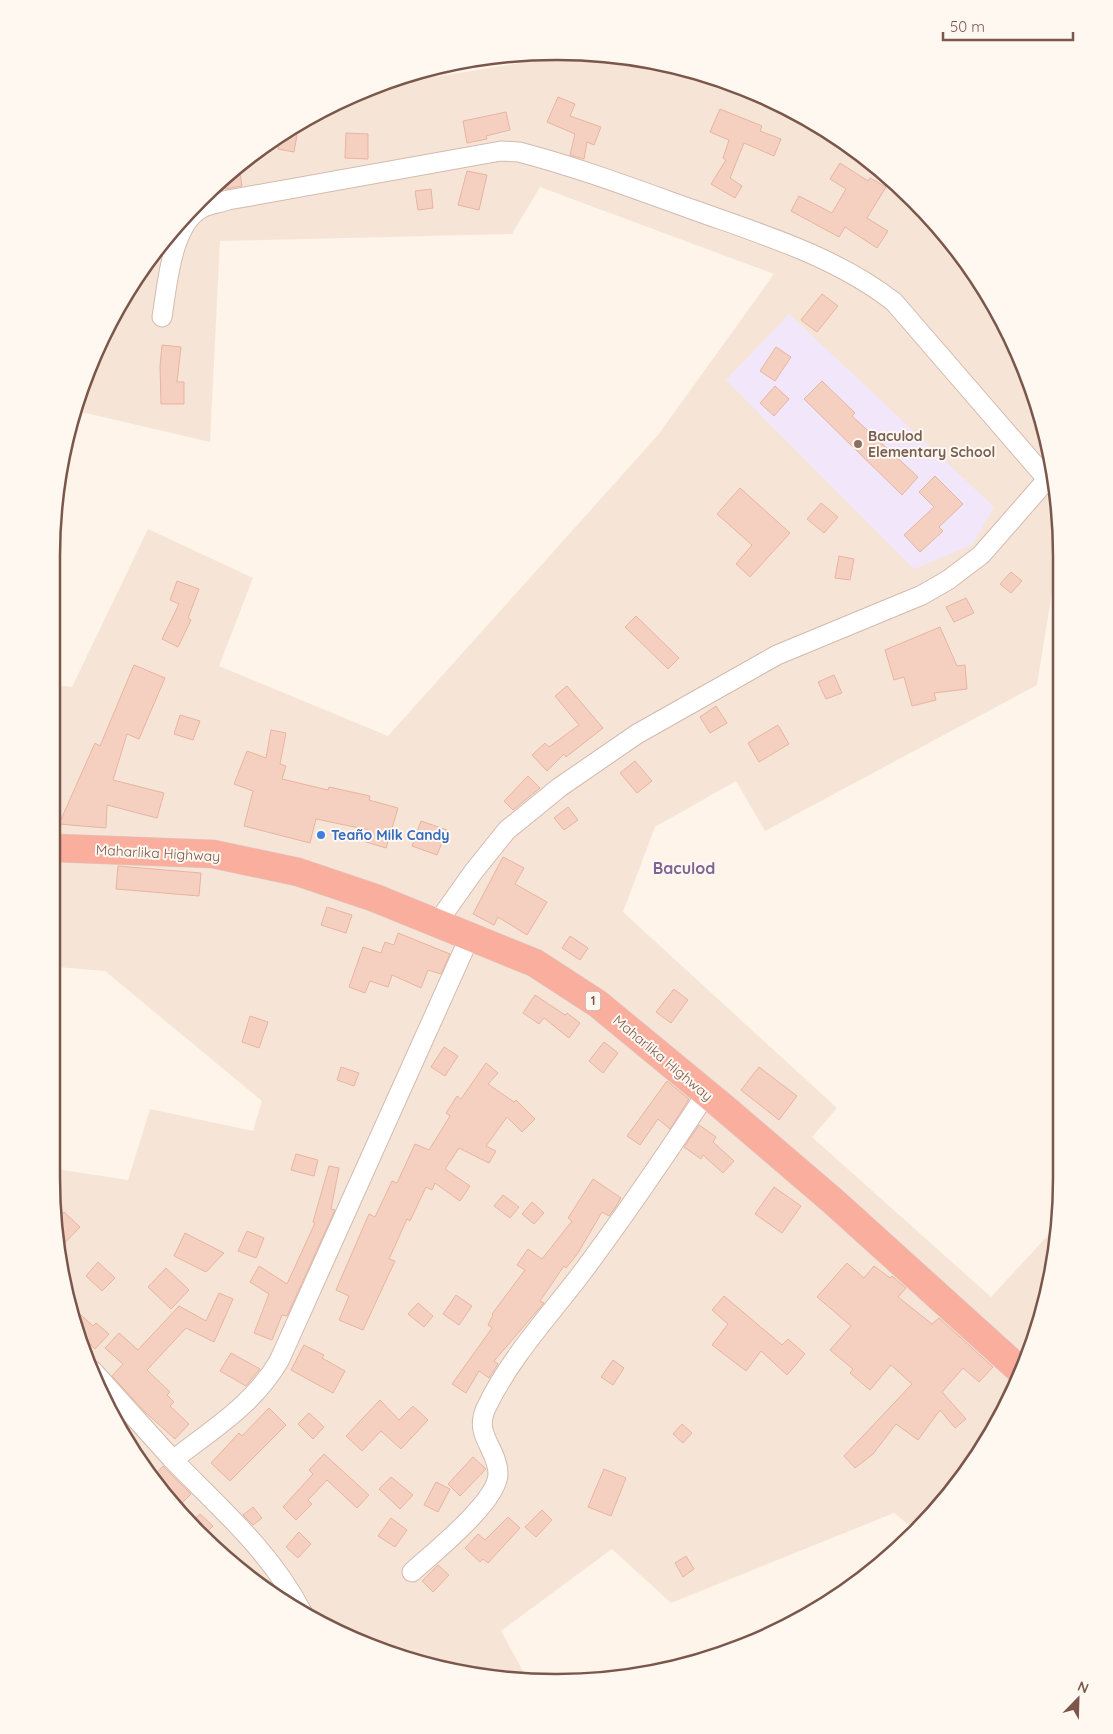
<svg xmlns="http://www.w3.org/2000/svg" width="1113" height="1734" viewBox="0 0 1113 1734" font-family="Quicksand,sans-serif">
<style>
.residential{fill:#f6e5d7}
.education{fill:#f1e6fa}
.building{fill:#f5d0c0;stroke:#e8b49f}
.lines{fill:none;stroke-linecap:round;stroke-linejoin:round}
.minor-casing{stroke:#d2baae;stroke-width:21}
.highway-casing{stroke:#dad0cd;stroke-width:29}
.minor{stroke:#fff;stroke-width:19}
.highway{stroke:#faae9e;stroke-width:28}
.education-dot{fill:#8d6e63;stroke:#fff8f1;stroke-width:2}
.shop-dot{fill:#3f7fe0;stroke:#fff8f1;stroke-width:2}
.labels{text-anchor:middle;stroke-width:4;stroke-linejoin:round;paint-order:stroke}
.shield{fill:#fff8f1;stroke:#a3877d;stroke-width:1}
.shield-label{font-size:12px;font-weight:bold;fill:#7b574b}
.education-label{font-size:14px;font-weight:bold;fill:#785e54;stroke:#fff8f1;text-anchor:start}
.shop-label{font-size:14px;font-weight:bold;fill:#366cbe;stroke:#fff8f1;text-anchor:start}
.street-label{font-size:14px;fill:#7b574b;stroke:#fff8f1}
.quarter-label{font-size:16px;font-weight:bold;fill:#806396;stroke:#fff8f1}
.rim{fill:none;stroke:#7b574b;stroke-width:2.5}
</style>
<rect width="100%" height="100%" fill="#fef4ea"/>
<path class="residential" d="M590,52L688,69L780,103L864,156L937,224L994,304L1035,394L1061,523V536L1037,685L765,831L736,781L655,827L623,912L837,1108L812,1137L991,1297L1051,1232L1057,1238V1243L1023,1371L957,1485L915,1530L894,1513L671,1603L612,1549L501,1631L529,1682H524L394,1656L333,1631L249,1579L199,1535L137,1458L78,1340L56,1244V1169L128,1180L150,1109L253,1131L262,1101L105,971L56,967V685L72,687L148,529L253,578L219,666L388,736L658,435L774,274L540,187L512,234L220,241L210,442L77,411L90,363L156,249L224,176L304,119L378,86L545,59L547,54Z"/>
<path class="education" d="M789,314L994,507L972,545L914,569L726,380Z"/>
<g class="building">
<path d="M558,97L575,104L570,116L601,127L594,145L587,142L584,159L570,155L575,134L547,122Z"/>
<path d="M720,109L762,126L760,131L781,139L774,156L744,143L730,178L742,186L735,198L711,184L726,160L723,158L729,140L710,132Z"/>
<path d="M506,112L510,130L486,136L487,139L467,143L463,121Z"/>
<path d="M284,133L297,135L294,152L278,149L280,136Z"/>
<path d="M346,133L368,134V159L345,158Z"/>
<path d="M840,163L868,181L870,178L886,187L867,218L888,231L877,248L845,227L839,237L791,211L799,196L832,213L846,189L830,179Z"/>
<path d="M467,171L487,175L479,210L458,205Z"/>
<path d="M240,173L242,186L225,189L223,177Z"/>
<path d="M431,189L433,208L418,210L415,191Z"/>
<path d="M822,294L838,306L817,332L801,320Z"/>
<path d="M162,345L181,347L177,382H184V404H161L160,366Z"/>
<path d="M776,347L791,357L775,381L760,371Z"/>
<path d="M822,381L855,413L852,416L918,477L902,495L804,399Z"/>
<path d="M775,386L789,399L774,416L760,403Z"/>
<path d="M935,476L963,504L939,527L943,531L920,552L904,535L934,507L919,492Z"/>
<path d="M740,488L790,533L750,577L736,564L752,545L717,514Z"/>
<path d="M821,503L838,517L824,533L807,519Z"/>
<path d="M839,556L854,559L850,580L835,578Z"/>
<path d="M1011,572L1022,581L1011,593L1000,584Z"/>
<path d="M177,581L199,589L188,618L191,620L178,647L162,639L179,604L170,600Z"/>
<path d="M966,598L974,613L954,622L946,607Z"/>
<path d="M636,616L679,658L668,669L625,627Z"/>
<path d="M940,627L957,666L965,665L967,689L934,693L936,700L912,706L904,677L894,680L885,650Z"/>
<path d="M134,665L165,678L139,739L127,734L113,780L164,793L157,818L107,805L106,828L59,824L95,743L100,746Z"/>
<path d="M834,675L842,693L826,699L818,682Z"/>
<path d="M567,686L603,728L566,757L564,754L547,771L532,755L545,743L549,747L579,725L555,696Z"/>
<path d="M716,706L727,723L710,733L700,717Z"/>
<path d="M180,715L200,721L193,740L174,734Z"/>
<path d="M778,725L789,744L759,762L748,743Z"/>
<path d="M271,730L286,733L280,764L286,766L282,779L328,790L329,787L370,796L369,800L398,808L386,848L366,842L369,830L316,819L310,843L244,826L253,791L234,784L247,751L266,758Z"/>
<path d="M635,761L652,781L637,793L620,773Z"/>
<path d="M528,776L540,788L513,810L504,801Z"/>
<path d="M568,807L578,820L564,830L554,818Z"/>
<path d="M421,821L447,830L437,855L412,846Z"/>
<path d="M503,857L524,868L515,884L547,902L527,935L498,917L494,925L473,914Z"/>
<path d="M118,866L201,873L199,896L116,889Z"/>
<path d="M327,907L352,915L346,933L321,925Z"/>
<path d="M398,933L450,954L441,974L428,970L421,988L392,975L388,987L370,981L365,993L349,987L363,947L381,953L385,942L394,945Z"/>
<path d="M570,936L588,948L580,960L562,948Z"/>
<path d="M674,989L688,1000L671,1023L656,1012Z"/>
<path d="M535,995L565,1015L567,1013L580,1023L569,1038L544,1018L539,1024L523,1013Z"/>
<path d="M250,1016L268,1022L259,1048L242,1042Z"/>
<path d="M604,1042L618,1053L603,1073L589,1061Z"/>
<path d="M444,1047L458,1056L445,1076L431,1067Z"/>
<path d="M486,1063L498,1073L488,1084L514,1102L516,1100L535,1119L522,1132L507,1117L486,1146L496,1151L489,1163L459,1148L445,1169L470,1186L460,1201L435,1183L432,1190L426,1187L410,1221L407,1219L389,1259L395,1261L363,1330L339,1320L349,1296L336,1290L369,1214L375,1217L392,1181L397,1183L415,1144L429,1150L450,1116L446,1113L457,1096L461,1099Z"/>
<path d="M341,1067L359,1073L354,1086L337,1080Z"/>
<path d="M759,1067L797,1096L779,1120L741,1090Z"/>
<path d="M667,1081L689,1099L670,1129L658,1119L640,1145L627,1136Z"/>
<path d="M699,1125L716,1137L713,1142L734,1161L723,1173L703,1155L701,1159L684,1147Z"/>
<path d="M296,1154L318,1160L314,1176L291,1170Z"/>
<path d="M329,1166L339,1168L331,1209L335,1210L287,1316L282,1315L272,1340L254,1333L269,1294L250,1282L259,1266L287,1284L315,1223L313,1222Z"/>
<path d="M593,1179L621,1198L615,1208L609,1216L602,1212L578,1253L566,1268L564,1266L540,1301L544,1303L494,1361L498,1364L489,1378L479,1371L466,1393L452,1384L492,1328L488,1325L493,1315L492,1314L525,1270L517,1265L528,1249L542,1259L572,1221L568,1218Z"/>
<path d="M774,1187L801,1206L782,1233L755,1214Z"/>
<path d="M503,1195L519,1207L510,1218L494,1206Z"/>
<path d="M532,1202L544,1213L534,1224L522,1214Z"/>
<path d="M64,1212L80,1227L57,1251L56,1221Z"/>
<path d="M247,1231L264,1238L256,1258L238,1251Z"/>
<path d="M185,1233L224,1253L206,1272L174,1256Z"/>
<path d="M98,1262L115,1278L102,1291L86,1276Z"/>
<path d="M847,1263L864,1278L874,1266L890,1278L892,1276L906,1288L898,1297L932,1324L939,1318L993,1367L979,1382L963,1368L942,1392L966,1419L955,1428L940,1410L918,1440L896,1424L873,1454L855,1468L844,1456L912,1384L891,1365L870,1390L850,1373L853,1369L830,1350L851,1326L817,1297Z"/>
<path d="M166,1268L189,1290L171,1309L148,1287Z"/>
<path d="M219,1293L233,1299L214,1342L186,1328L147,1370L170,1392L167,1395L174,1402L170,1406L189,1424L175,1439L145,1412L112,1376L123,1364L105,1348L119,1333L138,1350L179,1306L206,1321Z"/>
<path d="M456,1295L472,1306L459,1325L443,1314Z"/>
<path d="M724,1296L782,1345L788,1339L805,1354L787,1375L761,1351L746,1371L712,1345L728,1324L712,1310Z"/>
<path d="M418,1303L433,1316L424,1327L408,1314Z"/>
<path d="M70,1305L93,1326L96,1323L109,1334L95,1349L76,1331Z"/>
<path d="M304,1345L324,1355L322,1358L345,1371L333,1393L291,1370Z"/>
<path d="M231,1353L260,1369L246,1386L220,1371Z"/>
<path d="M613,1360L624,1368L613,1385L601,1377Z"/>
<path d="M380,1400L399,1420L413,1406L428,1420L401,1449L381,1431L362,1451L346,1436Z"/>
<path d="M269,1408L286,1425L230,1481L211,1463L239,1433L242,1436Z"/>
<path d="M112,1409L130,1429L125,1434L123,1430Z"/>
<path d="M309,1413L324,1427L313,1439L298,1424Z"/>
<path d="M682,1424L692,1433L683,1443L673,1434Z"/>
<path d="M324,1454L369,1495L357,1508L327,1480L308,1500L312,1504L296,1520L283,1507L313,1474L309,1470Z"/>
<path d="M473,1457L486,1469L460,1496L448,1484Z"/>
<path d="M163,1466L191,1494L177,1508L152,1478Z"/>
<path d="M604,1469L626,1478L611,1516L588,1507Z"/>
<path d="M391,1477L413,1495L400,1509L379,1489Z"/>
<path d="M436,1482L450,1489L438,1512L424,1505Z"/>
<path d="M253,1507L262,1518L253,1525L243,1515Z"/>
<path d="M542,1510L552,1520L536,1537L525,1527Z"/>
<path d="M200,1514L213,1526L202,1537L190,1524Z"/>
<path d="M508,1517L520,1528L488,1563L483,1559L480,1562L465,1548L478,1534L485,1540Z"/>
<path d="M391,1518L407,1530L395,1547L378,1536Z"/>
<path d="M299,1532L311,1544L298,1558L286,1547Z"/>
<path d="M686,1556L694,1569L683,1577L675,1563Z"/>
<path d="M438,1565L449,1575L433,1592L422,1581Z"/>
</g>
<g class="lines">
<g class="minor-casing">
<g id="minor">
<path d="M162,317C167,287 171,224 202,208C209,204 220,203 228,200L501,151L519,152C577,167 635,189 691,209C761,234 835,256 894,302L1047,479"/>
<path d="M437,923L474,871L507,830L560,787L637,734L777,655L922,595L948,580L981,555L1051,475"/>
<path d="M93,1371L173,1460C213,1429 253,1405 279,1361L470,936"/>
<path d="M173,1460C220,1508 271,1552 302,1612"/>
<path d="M412,1572C433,1553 498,1501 498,1474C498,1448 472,1435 487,1406C510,1358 549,1316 581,1274C625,1215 666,1155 706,1094"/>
</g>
</g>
<g class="highway-casing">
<path id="highway" d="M56,848L213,854L298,872L375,898L535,963L598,1004L723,1107L834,1202L1022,1372"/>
</g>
<use href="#minor" class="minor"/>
<use href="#highway" class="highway"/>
</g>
<circle class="education-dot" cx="858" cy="444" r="5"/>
<circle class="shop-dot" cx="321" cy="835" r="5"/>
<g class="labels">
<rect class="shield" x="585.5" y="991.5" width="15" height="19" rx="4"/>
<g class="shield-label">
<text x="593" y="1005">1</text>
</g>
<g class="education-label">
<text x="868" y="441">Baculod<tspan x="868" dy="16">Elementary School</tspan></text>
</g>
<g class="shop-label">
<text x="331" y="840">Teaño Milk Candy</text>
</g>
<g class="street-label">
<text transform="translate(158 853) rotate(3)" y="5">Maharlika Highway</text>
<text transform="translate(663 1058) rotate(40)" y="5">Maharlika Highway</text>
</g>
<g class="quarter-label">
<text x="684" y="874">Baculod</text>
</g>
</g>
<path d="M0 0H1113V1734H0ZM556 60H557A496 496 0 0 1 1053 556V1178A496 496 0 0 1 557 1674H556A496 496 0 0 1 60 1178V556A496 496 0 0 1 556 60Z" fill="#fff8f1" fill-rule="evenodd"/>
<path class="rim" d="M556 60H557A496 496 0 0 1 1053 556V1178A496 496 0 0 1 557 1674H556A496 496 0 0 1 60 1178V556A496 496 0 0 1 556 60Z"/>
<g transform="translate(1078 1699) rotate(23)" stroke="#fff8f1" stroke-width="4" paint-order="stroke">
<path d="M0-4L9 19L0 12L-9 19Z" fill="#7b574b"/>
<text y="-8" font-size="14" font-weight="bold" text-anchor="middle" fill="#7b574b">N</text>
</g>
<path d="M943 32v8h130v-8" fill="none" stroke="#7b574b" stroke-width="2.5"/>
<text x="950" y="32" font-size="15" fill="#7b574b" stroke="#fff8f1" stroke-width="4" paint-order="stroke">50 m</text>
</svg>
